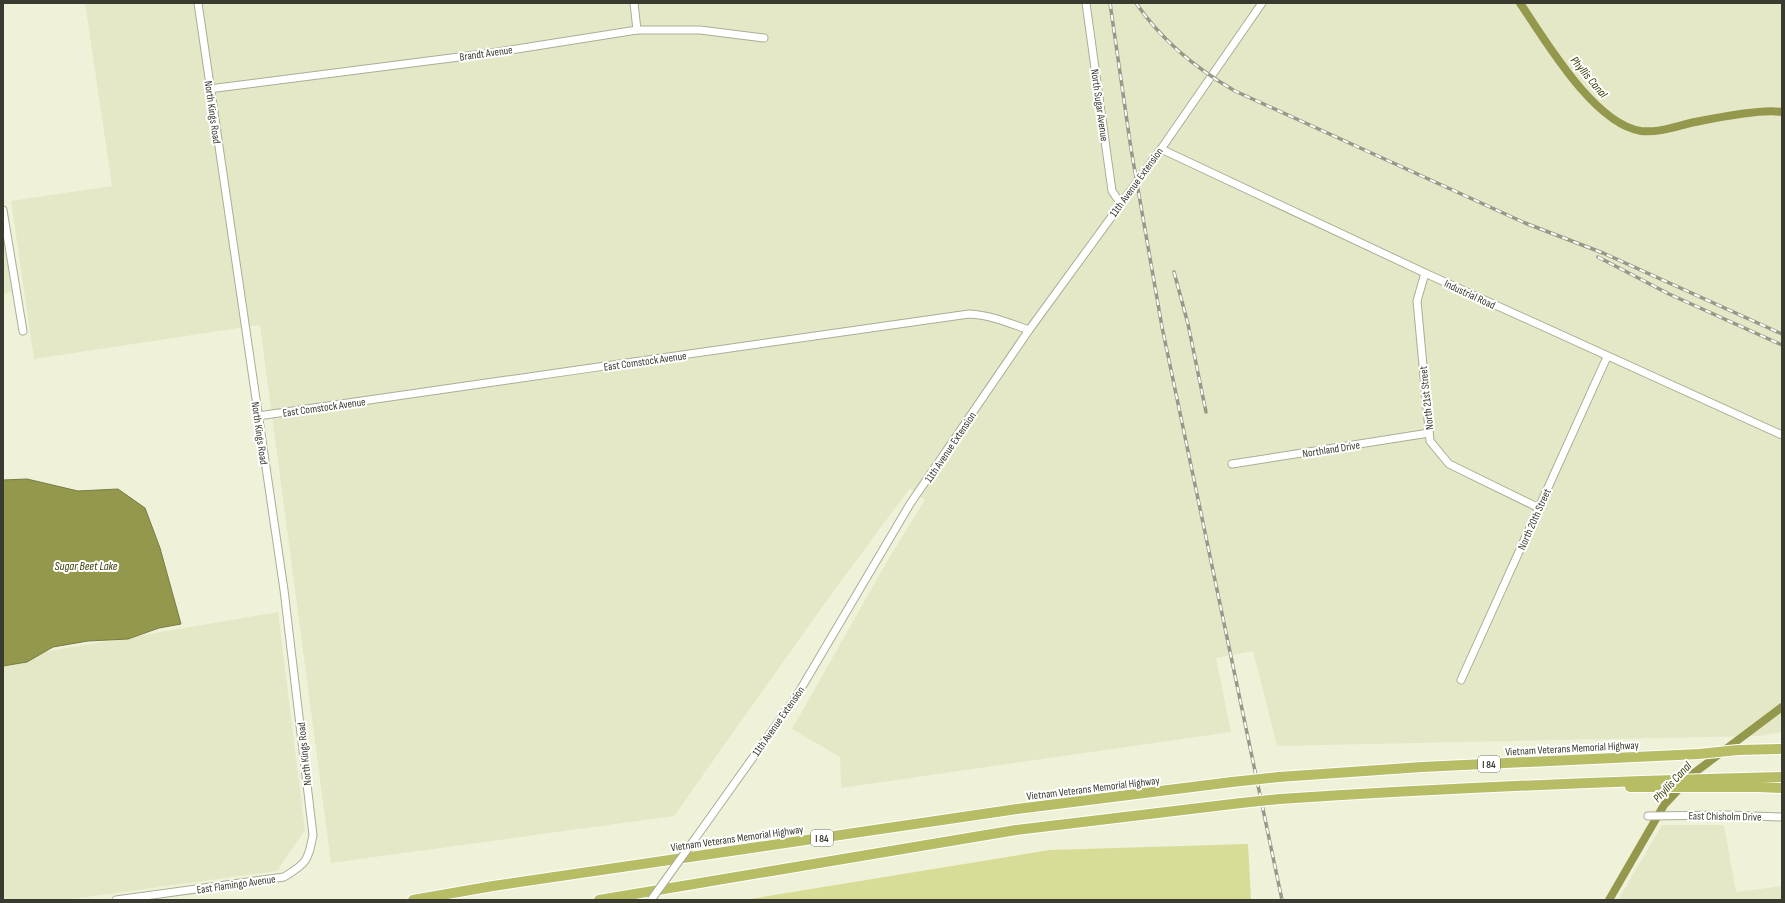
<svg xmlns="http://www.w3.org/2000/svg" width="1785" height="903" viewBox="0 0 1785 903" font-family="'Sofia Sans Condensed',sans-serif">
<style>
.built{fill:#e5e8c7}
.green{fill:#d7dd96}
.water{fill:#93984d;stroke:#787c44}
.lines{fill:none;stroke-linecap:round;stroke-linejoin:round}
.canal{stroke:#93984d;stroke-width:8}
.minor-casing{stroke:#abad95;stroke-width:9}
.highway-casing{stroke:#fff;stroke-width:12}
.minor{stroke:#fff;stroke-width:7}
.highway{stroke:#b7bd64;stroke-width:10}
.rail-casing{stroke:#979986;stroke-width:3.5}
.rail{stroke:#fff;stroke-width:2;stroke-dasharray:6;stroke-linecap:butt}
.minor-bridge-casing{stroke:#abad95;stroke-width:9;stroke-linecap:butt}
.highway-bridge-casing{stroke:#fff;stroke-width:12;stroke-linecap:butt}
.minor-bridge{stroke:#fff;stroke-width:7}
.highway-bridge{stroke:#b7bd64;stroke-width:10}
.labels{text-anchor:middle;stroke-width:4;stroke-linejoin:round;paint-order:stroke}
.shield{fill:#fff;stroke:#75766e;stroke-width:1}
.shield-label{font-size:10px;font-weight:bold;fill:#3a3b30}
.street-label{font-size:11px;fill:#3a3b30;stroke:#fff}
.water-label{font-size:12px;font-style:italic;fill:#393b00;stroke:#fff}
</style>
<rect width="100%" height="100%" fill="#eff2d8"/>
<g class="built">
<path d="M85,3H1782V732L1758,736L1277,746L1253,651L1216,658L1231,732L841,788L840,757L792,729L889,558L925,500L910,488L822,607L674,816L331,863L260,325L34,359L11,201L112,186Z"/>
<path d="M3,222L13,292L3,293Z"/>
<path d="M278,612L305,830L277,871L65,900H3V659Z"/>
<path d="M1662,825H1724L1736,892L1782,886V900H1618Z"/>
</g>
<path class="green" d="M1248,844L1251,900H744L1050,850Z"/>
<path class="water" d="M27,479L78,491L118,489L145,508L160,548L181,624L159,628L128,639L88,641L53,647L27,662L3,666V480Z"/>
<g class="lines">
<g class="canal">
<path d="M1520,3C1545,40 1594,124 1641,131C1659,133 1677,126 1695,122C1715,118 1762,108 1782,112"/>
<path d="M1609,900L1664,805L1694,773L1782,707"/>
</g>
<g class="minor-casing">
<g id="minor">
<path d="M634,3L637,30"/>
<path d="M1086,3L1112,191L1121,204"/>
<path d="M209,89L498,52L637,30H700L764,38"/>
<path d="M1161,149L1425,273L1782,435"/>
<path d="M3,210L23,331"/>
<path d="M1425,273L1417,301L1430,441L1449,464L1539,508"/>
<path d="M258,416C495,383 732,346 969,314C991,315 1009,323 1029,330"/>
<path d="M1232,464L1429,433"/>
<path d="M1461,680L1607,357"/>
<path d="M1648,816L1728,815L1782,817"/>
<path d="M697,836L796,697L910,504L1029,330L1161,149L1262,3"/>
<path d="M116,900L284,877C307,863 308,861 313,835L284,590L198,3"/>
</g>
</g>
<g class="highway-casing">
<g id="highway">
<path d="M1279,777L1422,767L1699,754L1738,750L1782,749"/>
<path d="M1630,787H1758L1782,788"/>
<path d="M1280,799C1447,788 1615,781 1782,777"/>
<path d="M413,900L493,886L1017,809L1232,782"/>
<path d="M599,900L1016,830L1241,803"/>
</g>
</g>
<use href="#minor" class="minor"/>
<use href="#highway" class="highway"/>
<g class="rail-casing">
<g id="rail">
<path d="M1110,3L1131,149L1162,327L1282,900"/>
<path d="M1136,3C1162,41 1195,68 1235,91L1525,223L1603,253L1782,334"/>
<path d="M1598,257L1669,294L1782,345"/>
<path d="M1174,272L1188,324L1206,412"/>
</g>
</g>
<use href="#rail" class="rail"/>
<g class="minor-bridge-casing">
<path id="minor-bridge" d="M651,900L697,836"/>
</g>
<g class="highway-bridge-casing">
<g id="highway-bridge">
<path d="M1232,782L1279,777"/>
<path d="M1241,803L1280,799"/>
</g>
</g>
<use href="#minor-bridge" class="minor-bridge"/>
<use href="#highway-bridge" class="highway-bridge"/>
</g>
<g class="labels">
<g class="shield">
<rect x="1478" y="756" width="22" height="16" rx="3"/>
<rect x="811" y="830" width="22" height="16" rx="3"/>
</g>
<g class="shield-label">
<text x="1489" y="768">I 84</text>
<text x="822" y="842">I 84</text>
</g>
<g class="street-label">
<text transform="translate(486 53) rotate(-8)" y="4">Brandt Avenue</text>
<text transform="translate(1100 105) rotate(82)" y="4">North Sugar Avenue</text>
<text transform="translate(213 112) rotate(82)" y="4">North Kings Road</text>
<text transform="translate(1136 182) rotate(-54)" y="4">11th Avenue Extension</text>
<text transform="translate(1470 294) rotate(25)" y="4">Industrial Road</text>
<text transform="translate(645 361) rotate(-8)" y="4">East Comstock Avenue</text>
<text transform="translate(1426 398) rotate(-96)" y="4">North 21st Street</text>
<text transform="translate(324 407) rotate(-8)" y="4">East Comstock Avenue</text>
<text transform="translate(260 433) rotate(82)" y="4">North Kings Road</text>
<text transform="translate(950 447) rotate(-56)" y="4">11th Avenue Extension</text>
<text transform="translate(1331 449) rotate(-9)" y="4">Northland Drive</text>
<text transform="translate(1534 519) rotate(-66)" y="4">North 20th Street</text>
<text transform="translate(778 721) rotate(-55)" y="4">11th Avenue Extension</text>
<text transform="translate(1572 748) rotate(-3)" y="4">Vietnam Veterans Memorial Highway</text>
<text transform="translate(304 754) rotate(-96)" y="4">North Kings Road</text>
<text transform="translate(1093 788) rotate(-7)" y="4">Vietnam Veterans Memorial Highway</text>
<text transform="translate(1725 816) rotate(1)" y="4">East Chisholm Drive</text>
<text transform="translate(737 838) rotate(-8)" y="4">Vietnam Veterans Memorial Highway</text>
<text transform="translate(236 884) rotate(-8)" y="4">East Flamingo Avenue</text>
</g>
<g class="water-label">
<text transform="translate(1589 77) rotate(50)" y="4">Phyllis Canal</text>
<text x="86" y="570">Sugar Beet Lake</text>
<text transform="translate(1672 782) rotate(-47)" y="4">Phyllis Canal</text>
</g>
</g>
<rect width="1785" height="903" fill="none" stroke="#3a3b30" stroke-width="8"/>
</svg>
